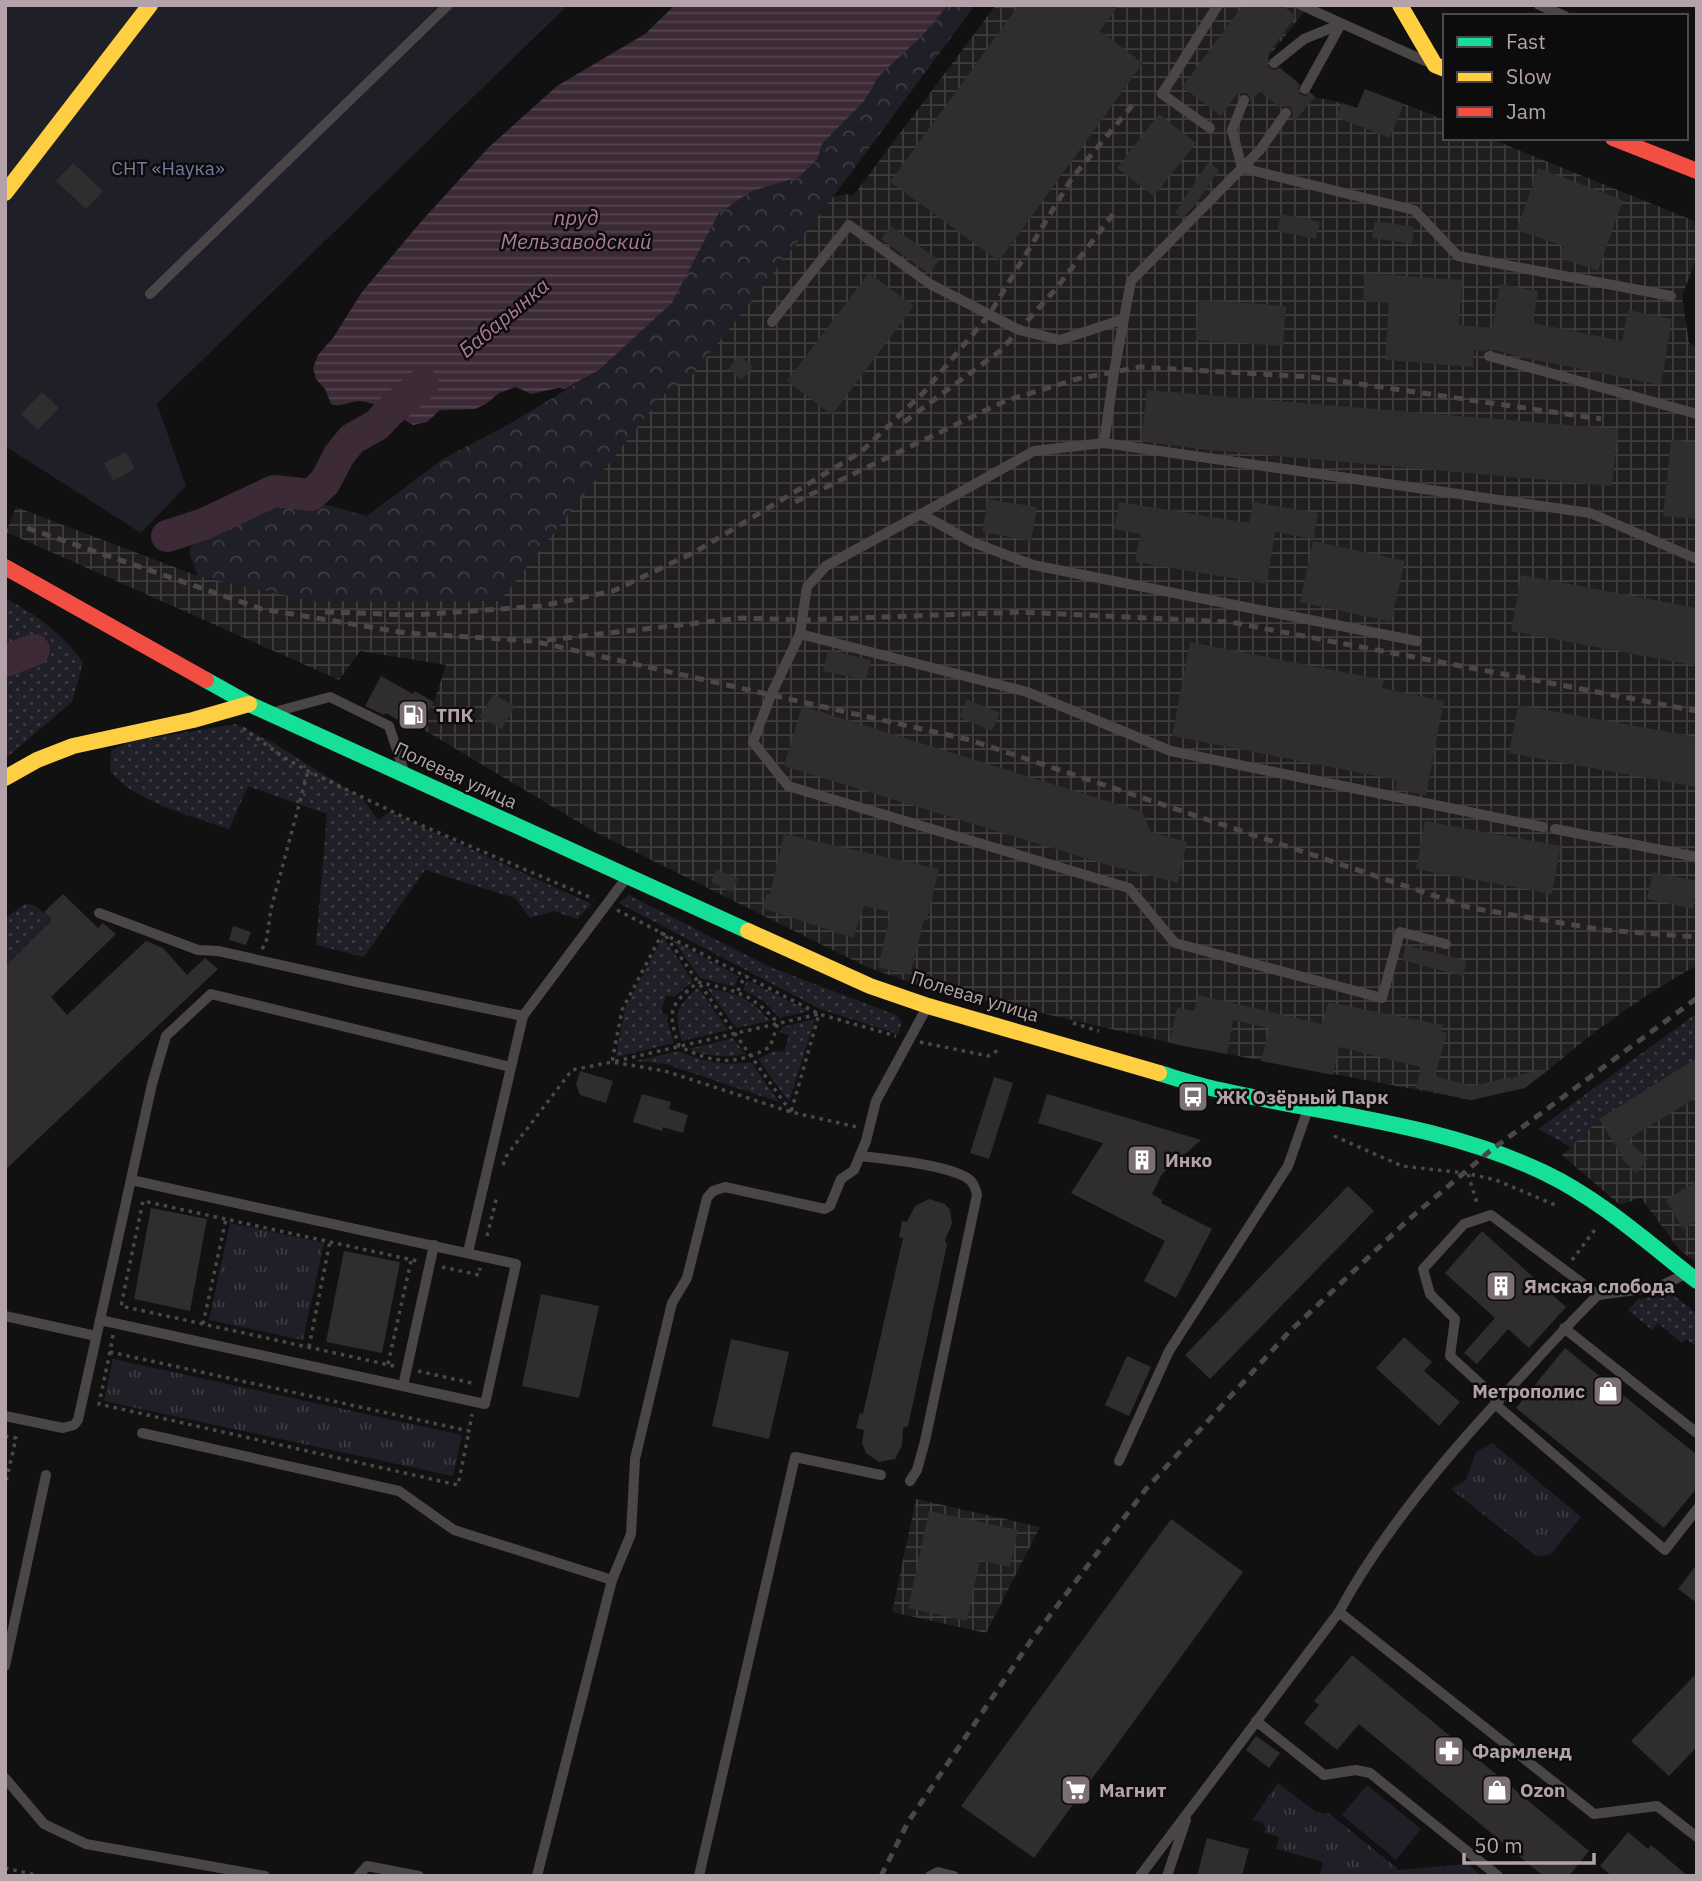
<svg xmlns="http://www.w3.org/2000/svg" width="1702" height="1881" viewBox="0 0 1702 1881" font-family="'IBM Plex Sans',sans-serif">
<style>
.industrial{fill:url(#industrial-grid)}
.grass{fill:url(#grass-dots)}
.forest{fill:url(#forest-crowns)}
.park{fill:url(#park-tufts)}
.garden{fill:#1f1f27}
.water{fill:url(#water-rules)}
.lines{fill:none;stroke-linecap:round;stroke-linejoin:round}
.river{stroke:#3c2a37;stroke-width:32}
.building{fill:#302d2e}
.path{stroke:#4c4749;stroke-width:3.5;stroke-dasharray:3.5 5;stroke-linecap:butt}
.lane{stroke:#4a4648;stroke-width:10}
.fast{stroke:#16e098;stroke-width:16}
.slow{stroke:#ffcf43;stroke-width:16}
.jam{stroke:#f24e42;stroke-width:16}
.rail{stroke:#4b4749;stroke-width:5;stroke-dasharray:9 7;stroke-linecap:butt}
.labels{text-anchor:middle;stroke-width:5;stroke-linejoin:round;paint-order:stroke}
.park-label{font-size:19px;fill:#787b9f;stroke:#0d0c0c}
.poi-label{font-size:19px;font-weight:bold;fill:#b3a2aa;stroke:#0d0c0c;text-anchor:start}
.street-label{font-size:19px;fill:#b3a2aa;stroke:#0d0c0c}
.water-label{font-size:21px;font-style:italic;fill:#b0779e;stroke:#0d0c0c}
</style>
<defs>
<pattern id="industrial-grid" width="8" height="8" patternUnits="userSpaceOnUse" patternTransform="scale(1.75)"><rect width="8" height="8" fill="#201e1e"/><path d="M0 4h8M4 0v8" fill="none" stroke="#3e3c3c"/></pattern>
<pattern id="grass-dots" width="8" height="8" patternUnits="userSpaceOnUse" patternTransform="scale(1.75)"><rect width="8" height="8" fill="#1f1f27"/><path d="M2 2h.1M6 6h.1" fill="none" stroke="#3d3c44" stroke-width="1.8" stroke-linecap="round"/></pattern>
<pattern id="forest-crowns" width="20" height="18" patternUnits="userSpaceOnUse" patternTransform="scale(1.75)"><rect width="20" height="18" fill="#1f1f27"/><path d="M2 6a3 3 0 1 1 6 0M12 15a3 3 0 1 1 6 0" fill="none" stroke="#3d3c44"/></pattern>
<pattern id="park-tufts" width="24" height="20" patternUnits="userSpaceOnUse" patternTransform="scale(1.75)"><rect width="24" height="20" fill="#1f1f27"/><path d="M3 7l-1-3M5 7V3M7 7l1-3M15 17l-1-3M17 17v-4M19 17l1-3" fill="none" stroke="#3d3c44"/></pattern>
<pattern id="water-rules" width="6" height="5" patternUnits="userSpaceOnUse" patternTransform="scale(1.75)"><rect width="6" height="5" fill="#3c2a37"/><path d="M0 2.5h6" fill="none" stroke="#564651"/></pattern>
</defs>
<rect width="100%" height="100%" fill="#121111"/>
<g class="industrial">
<path d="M996,5H1309L1268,58L1315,97L1342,103L1337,116L1390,138L1404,104L1445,120V138H1489L1697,222V257L1682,296L1689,343L1697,347V965L1650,993L1596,1031L1538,1078L1471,1100L1185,1046L915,984L867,967L595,832L419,727L434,702L446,665L360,651L339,680L6,532L16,507L198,576L312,601L663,395L694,373L833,197L846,194L853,196Z"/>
<path d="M1697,1058V1263L1679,1249L1641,1198L1620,1205L1562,1155L1599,1119Z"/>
<path d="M916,1499L1040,1527L986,1633L892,1612Z"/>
</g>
<g class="grass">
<path d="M5,598C38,616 60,632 83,662L72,702L5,759V675L17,665L12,648L5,645Z"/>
<path d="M236,724L275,744L363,799L378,820L389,812L592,904L577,919L554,911L530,918L515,898L425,870L364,957L316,945L327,814L248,786L229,829C193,817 133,801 110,771L111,750L132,741Z"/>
<path d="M629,895L770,967L896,1015L902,1022L898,1034L820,1009L619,903Z"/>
<path d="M25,904L34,905L52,920L5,967V918Z"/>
<path d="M663,937L693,981L674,997L666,995L661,1012L668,1015L667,1020L674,1043L616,1057L625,1009Z"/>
<path d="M673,940L738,976L735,987L700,978Z"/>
<path d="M747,980L809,1011L779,1018L765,1002L743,990Z"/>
<path d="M698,987L728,1030L682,1041C673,1012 676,1008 698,987Z"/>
<path d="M707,988C736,994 751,997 770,1021L736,1028Z"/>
<path d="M1697,1013V1058L1599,1119L1571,1147L1538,1129Z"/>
<path d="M815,1019L789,1102L758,1059L774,1051L784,1052L789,1035L780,1032L782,1027Z"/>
<path d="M733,1038L745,1054C725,1058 709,1057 689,1049Z"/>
<path d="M678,1051C705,1062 721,1066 751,1062L779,1102L666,1064L635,1061Z"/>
<path d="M1672,1294L1697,1314V1347L1686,1339L1682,1343L1658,1323L1652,1330L1628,1310L1638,1299Z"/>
</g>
<path class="forest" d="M948,5H975L833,197L694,373L663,395L500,601H312L198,576L189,553L195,535L273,498L312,501L367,516L443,459L511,423L599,370L672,303L719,213L752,191L799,177L818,158L822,144L865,100L877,77L923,35Z"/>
<g class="park">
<path d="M230,1223L324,1243L303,1340L209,1320Z"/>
<path d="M113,1359L462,1435L453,1476L104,1401Z"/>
<path d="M1492,1443L1581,1517L1550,1555L1536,1556L1451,1489L1466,1480L1476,1452Z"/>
<path d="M1278,1783L1316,1812L1330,1814L1399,1870L1468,1864L1482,1876H1320L1323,1862L1276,1849L1279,1837L1265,1833L1266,1828L1261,1822L1252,1820Z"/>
</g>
<g class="garden">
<path d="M5,5H568L157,404L186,486L141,533L5,446Z"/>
<path d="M1367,1785L1421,1829L1396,1860L1342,1815Z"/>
</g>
<path class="water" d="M675,5H948L923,35L878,77L865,100L822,144L818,158L799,177L752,191L719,213L672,303L599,370L565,389L558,388L531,394L516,387L499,393L486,404L475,409L440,410L427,422L413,425C400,417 375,402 360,401C350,401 341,408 331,404L325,389L316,379L313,368L318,355L333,338L362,292L419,224L488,148L557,86L645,34Z"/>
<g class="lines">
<g class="river">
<path d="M167,536L204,524L274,491L311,495L325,482L339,455L352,439L377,425L388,413L423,384"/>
<path d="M5,661L34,650"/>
</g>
</g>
<g class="building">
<path d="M1019,5H1119L1100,31L1143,63L999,261L890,182Z"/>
<path d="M1243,5H1282L1296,16L1266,57L1268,59L1267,63L1269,68L1274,70L1280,68L1299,84L1298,90L1301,95L1306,96L1311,93L1315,97L1295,121L1292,118L1293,113L1291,107L1286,106L1280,108L1260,91L1251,102L1247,93L1237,94L1221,116L1182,87Z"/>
<path d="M1365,89L1404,104L1390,138L1336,117L1342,103L1357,108Z"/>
<path d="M1159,114L1196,143L1154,196L1117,168Z"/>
<path d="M1208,162L1219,170L1195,205L1183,218L1175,213Z"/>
<path d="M73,163L103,191L86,209L56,181Z"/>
<path d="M1538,168L1623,200L1598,271L1560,258L1564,246L1517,230Z"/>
<path d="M1281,214L1320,222L1316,239L1277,231Z"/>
<path d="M1375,221L1414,227L1412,244L1372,238Z"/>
<path d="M891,226L939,260L929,274L881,239Z"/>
<path d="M869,273L914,306L832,415L787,381Z"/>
<path d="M1365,273L1462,280L1459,325L1492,328L1500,284L1538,291L1533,323L1622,341L1628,310L1672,319L1661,385L1524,358L1490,349L1484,351L1474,349L1473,367L1385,360L1389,303L1363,301Z"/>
<path d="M1199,300L1286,306L1283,346L1196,340Z"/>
<path d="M739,355L753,367L742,380L728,369Z"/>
<path d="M1147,390L1618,429L1612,486L1199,449L1141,441Z"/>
<path d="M42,392L59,408L38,430L21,414Z"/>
<path d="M1671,440L1697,443V519L1663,516Z"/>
<path d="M126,452L135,469L113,481L104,463Z"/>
<path d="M988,499L1037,507L1031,541L982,532Z"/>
<path d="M1119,502L1249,523L1253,502L1318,513L1314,539L1275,532L1267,584L1135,562L1140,534L1114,529Z"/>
<path d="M1313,541L1405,561L1391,622L1300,602Z"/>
<path d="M1521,575L1697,608V666L1511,631Z"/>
<path d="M1190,642L1384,680L1382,688L1444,701L1426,795L1395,789L1397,780L1172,736Z"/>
<path d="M828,650L871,660L866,680L823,671Z"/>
<path d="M381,676L413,694L415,691L434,702L416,731L386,713L384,715L365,706Z"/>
<path d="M493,694L515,706L502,729L480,717Z"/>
<path d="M967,699L1000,713L992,731L959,717Z"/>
<path d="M1518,705L1697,737V787L1509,753Z"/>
<path d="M802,706L1142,812L1151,832L1187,842L1178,883L1104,864L784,766Z"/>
<path d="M1425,821L1561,846L1552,894L1416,869Z"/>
<path d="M784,834L939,869L927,920H924L910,975L878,967L891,912L864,906L853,938L762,908L767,893L770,894Z"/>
<path d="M717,869L738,879L732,892L711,882Z"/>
<path d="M1653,872L1697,881L1693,909L1647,899Z"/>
<path d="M63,894L98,928L103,923L116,934L51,997L67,1015L146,941L163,948L187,975L205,958L218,969L5,1170V967L52,920L44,912Z"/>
<path d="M233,926L251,932L246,945L229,940Z"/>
<path d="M1406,945L1467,961L1463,976L1402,960Z"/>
<path d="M1198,995L1322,1024L1328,1002L1444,1025L1441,1031L1447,1033L1435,1076L1471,1086L1511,1077V1080L1518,1075L1551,1068L1525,1088L1471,1100L1416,1088L1421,1067L1339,1047L1333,1075L1261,1061L1269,1028L1233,1020L1227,1054L1169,1043L1177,1008L1194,1011Z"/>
<path d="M1697,1058V1097L1627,1140L1648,1159L1636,1173L1622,1159L1623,1158L1599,1119Z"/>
<path d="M580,1071L613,1081L606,1103L580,1095L576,1084Z"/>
<path d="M994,1077L1013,1083L989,1159L970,1153Z"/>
<path d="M642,1094L671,1102L669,1109L688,1115L683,1133L663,1127L662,1131L633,1122Z"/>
<path d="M1047,1094L1201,1140L1162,1174L1152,1194L1162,1200L1161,1203L1212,1229L1176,1298L1144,1281L1165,1241L1071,1193L1103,1143L1038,1123Z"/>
<path d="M1697,1181V1221L1683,1229L1666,1200Z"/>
<path d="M1348,1186L1374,1211L1210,1379L1185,1355Z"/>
<path d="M929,1199L945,1204L950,1210L952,1224L945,1240L947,1245L908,1426L903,1428L902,1446L895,1459L879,1462L866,1453L862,1443L864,1430L856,1428L860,1413L863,1414L903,1238L899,1237L902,1221L907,1222L915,1206Z"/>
<path d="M151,1208L207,1219L190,1311L134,1299Z"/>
<path d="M1482,1231L1566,1307L1529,1348L1508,1329L1477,1364L1464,1353L1495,1318L1445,1273Z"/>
<path d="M344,1251L400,1262L382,1353L326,1342Z"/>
<path d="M541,1294L599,1306L579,1398L522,1386Z"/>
<path d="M1404,1337L1432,1362L1424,1371L1460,1402L1439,1426L1376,1368Z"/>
<path d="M731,1339L789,1352L769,1439L712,1426Z"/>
<path d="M1565,1348L1697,1455V1488L1664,1528L1516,1408Z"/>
<path d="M1127,1356L1151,1367L1129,1416L1105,1405Z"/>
<path d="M929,1511L1018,1530L1010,1567L980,1560L967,1621L908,1608Z"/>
<path d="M1171,1519L1243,1572L1034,1858L961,1806Z"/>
<path d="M1697,1564V1603L1678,1589Z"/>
<path d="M1352,1655L1589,1851L1569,1876H1543L1359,1724L1337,1750L1304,1723L1319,1705L1314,1701Z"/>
<path d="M1697,1673V1747L1669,1776L1631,1741Z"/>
<path d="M1256,1736L1280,1753L1269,1768L1246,1750Z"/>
<path d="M1628,1832L1648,1849L1651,1845L1688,1876H1612L1600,1866Z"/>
<path d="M1207,1838L1249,1849L1242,1876H1197Z"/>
</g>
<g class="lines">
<g class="path">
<path d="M243,728L283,757L308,771L416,823L594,899"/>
<path d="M617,910L819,1014L896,1036"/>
<path d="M262,949L266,943L271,909L308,771"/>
<path d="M698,982C736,991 751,993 778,1023L770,1047C735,1066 714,1064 679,1046C667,1010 669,1006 698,982Z"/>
<path d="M738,991L745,975"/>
<path d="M1073,1023L1099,1031"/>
<path d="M920,1042L988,1056L1000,1049"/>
<path d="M791,1112C748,1052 705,992 663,932L622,1010L612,1062C681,1046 750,1030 819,1014L791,1112"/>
<path d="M1334,1136L1402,1166L1465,1173L1496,1180L1555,1205"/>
<path d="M503,1165L507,1155L572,1070L612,1062L665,1071L791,1112L857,1127"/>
<path d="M1468,1174L1478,1206"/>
<path d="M487,1236L497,1196"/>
<path d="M1572,1260L1597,1227"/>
<path d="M442,1267L479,1275L480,1268"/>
<path d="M203,1324L226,1219"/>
<path d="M113,1335L110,1352L469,1431L472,1414"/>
<path d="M309,1347L330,1241"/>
<path d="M110,1352L99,1404L458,1485L469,1431"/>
<path d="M388,1364L411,1261"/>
<path d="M394,1366L121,1306L143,1201L417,1261"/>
<path d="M418,1371L476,1384"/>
<path d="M5,1436L16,1438L5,1486"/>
<path d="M5,1868L40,1876"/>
</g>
<g class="lane">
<path d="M1301,5L1425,61"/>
<path d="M1539,5L1565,16"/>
<path d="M1274,63L1304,39L1341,24"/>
<path d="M1305,89L1341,24"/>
<path d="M1244,100L1232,130L1242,168L1260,150L1286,113"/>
<path d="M1210,128L1162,94L1218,5"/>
<path d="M150,294L448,5"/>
<path d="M772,322L849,225L930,284L1019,330L1060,340L1124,319"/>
<path d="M1489,356L1697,414"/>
<path d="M1104,443L1114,372L1131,281L1242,168L1414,210L1458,256L1671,296"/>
<path d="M921,514L826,566L807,587L800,634L771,695L753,742L788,786L1129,888L1175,943L1382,998L1400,932L1446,944"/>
<path d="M800,634L1027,692L1171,751L1543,827"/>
<path d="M1417,641L1033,565L972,542L921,514L1034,451L1104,443L1590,513L1697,559"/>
<path d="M278,711L330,697L389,726L403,768"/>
<path d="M1555,829L1697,857"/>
<path d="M99,913L198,950L218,951L357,982L523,1016"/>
<path d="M860,1156C885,1159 952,1165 970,1180C974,1184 976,1190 977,1195L925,1441L917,1470L910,1481"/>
<path d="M468,1252L523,1016L627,877"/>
<path d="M5,1316L96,1336"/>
<path d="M100,1320L485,1404L516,1264L131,1180"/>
<path d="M1564,1328L1697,1433"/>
<path d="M403,1386L434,1245"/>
<path d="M1499,1401L1450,1356L1455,1319L1430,1294L1423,1269L1464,1224L1491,1215L1598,1295L1658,1287L1686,1274"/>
<path d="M1495,1404L1665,1550L1697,1509"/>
<path d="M5,1416L63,1428L74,1425L78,1420L152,1084L166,1036L211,994L510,1067"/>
<path d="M142,1433L399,1491L454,1530L612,1580"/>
<path d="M1119,1461L1169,1351L1288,1166L1308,1109"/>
<path d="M1339,1612C1380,1536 1440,1464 1499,1400C1532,1365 1563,1329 1598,1295"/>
<path d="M5,1666L46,1475"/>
<path d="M1256,1721L1324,1775L1356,1770L1370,1773L1498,1876"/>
<path d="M5,1778L44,1824L86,1844L265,1876"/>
<path d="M358,1876L367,1866L419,1876"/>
<path d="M537,1876L612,1580L631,1534L635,1459L672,1303L687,1278L707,1198L713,1191L725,1187L825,1209L830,1206L841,1179L854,1170L866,1141L876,1101L927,1007"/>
<path d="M699,1876L795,1457L881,1475"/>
<path d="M930,1876L938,1872L954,1876"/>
<path d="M1140,1876L1339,1612L1594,1814L1657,1806L1697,1837"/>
<path d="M1167,1876L1186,1820"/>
</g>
<g class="fast">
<path d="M206,680L249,704L748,931"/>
<path d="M1159,1073C1179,1079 1200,1086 1220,1090C1329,1115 1443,1124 1545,1173C1601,1200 1648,1243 1697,1281"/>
</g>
<g class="slow">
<path d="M1400,5L1435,65L1445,69"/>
<path d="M5,193L150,5"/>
<path d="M5,778L37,760L73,746L193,720L249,704"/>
<path d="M748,931L870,986L928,1006L1159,1073"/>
</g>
<g class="jam">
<path d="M1613,138L1697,171"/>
<path d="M5,567L206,680"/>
</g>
<g class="rail">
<path d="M904,422L1000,351L1055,290L1114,213"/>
<path d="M795,502L1005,401L1077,379L1140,367L1312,377L1601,419"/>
<path d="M27,528L262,609L406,633L533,641L970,740L1471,908L1604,930L1697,937"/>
<path d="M325,612L415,615L542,606L613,591L695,552L861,452L924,392L989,315L1072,178L1135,102"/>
<path d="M547,640L741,618L801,620L1020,612L1230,622L1697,711"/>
<path d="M881,1876L908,1822L1032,1639L1146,1489L1289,1332L1408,1220L1490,1151L1697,998"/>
</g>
</g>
<defs>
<g id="fuel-square" transform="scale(1.575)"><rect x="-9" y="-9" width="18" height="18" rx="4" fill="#7b6f74" stroke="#0d0c0c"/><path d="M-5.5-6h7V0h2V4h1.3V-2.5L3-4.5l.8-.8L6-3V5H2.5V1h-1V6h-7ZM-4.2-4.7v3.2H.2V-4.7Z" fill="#fff"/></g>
<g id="bus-square" transform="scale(1.575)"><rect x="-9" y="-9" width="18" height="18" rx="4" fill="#7b6f74" stroke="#0d0c0c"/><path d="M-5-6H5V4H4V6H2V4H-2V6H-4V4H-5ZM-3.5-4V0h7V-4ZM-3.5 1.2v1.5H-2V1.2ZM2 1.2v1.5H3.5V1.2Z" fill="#fff"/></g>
<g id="building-square" transform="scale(1.575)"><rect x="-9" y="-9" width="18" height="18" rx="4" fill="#7b6f74" stroke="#0d0c0c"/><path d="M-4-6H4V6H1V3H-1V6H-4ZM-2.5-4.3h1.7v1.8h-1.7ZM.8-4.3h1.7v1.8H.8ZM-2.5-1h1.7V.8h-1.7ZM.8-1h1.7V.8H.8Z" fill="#fff"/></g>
<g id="shop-square" transform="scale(1.575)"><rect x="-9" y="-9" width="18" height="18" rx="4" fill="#7b6f74" stroke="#0d0c0c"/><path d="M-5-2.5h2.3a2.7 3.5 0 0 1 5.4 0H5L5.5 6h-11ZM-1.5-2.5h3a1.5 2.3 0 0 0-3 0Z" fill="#fff"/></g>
<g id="pharmacy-square" transform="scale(1.575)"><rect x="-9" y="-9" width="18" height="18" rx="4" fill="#7b6f74" stroke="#0d0c0c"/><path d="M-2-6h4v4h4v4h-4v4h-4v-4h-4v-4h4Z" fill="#fff"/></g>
<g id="supermarket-square" transform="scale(1.575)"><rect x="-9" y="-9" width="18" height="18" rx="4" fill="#7b6f74" stroke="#0d0c0c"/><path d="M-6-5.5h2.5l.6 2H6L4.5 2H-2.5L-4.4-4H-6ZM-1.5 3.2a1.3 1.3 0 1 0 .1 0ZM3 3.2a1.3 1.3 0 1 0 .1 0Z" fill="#fff"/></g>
</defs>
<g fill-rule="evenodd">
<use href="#fuel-square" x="413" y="715"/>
<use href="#bus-square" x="1193" y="1097"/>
<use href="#building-square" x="1142" y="1160"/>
<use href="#building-square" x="1501" y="1286"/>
<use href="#shop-square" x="1608" y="1391"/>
<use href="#pharmacy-square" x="1449" y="1751"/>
<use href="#supermarket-square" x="1076" y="1790"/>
<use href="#shop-square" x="1497" y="1790"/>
</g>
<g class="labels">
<g class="park-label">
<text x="168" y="175">СНТ «Наука»</text>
</g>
<g class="poi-label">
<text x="436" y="722">ТПК</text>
<text x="1216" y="1104">ЖК Озёрный Парк</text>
<text x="1165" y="1167">Инко</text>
<text x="1524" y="1293">Ямская слобода</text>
<text x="1585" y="1398" text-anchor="end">Метрополис</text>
<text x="1472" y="1758">Фармленд</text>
<text x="1099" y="1797">Магнит</text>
<text x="1520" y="1797">Ozon</text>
</g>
<g class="street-label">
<text transform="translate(456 775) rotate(25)" y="7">Полевая улица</text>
<text transform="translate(975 996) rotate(17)" y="7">Полевая улица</text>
</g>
<g class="water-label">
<text x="576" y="225">пруд<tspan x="576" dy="24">Мельзаводский</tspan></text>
<text transform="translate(504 318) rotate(-40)" y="7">Бабарынка</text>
</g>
</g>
<rect width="1702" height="1881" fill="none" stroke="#b3a2aa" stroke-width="14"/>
<rect x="1443" y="14" width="245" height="126" fill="#0d0c0c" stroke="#4f484b" stroke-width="2"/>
<rect x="1457" y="37" width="35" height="10" fill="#16e098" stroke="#4f484b" stroke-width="2"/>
<text x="1506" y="49" font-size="21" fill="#b3a2aa">Fast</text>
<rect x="1457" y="72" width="35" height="10" fill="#ffcf43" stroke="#4f484b" stroke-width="2"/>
<text x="1506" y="84" font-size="21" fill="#b3a2aa">Slow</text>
<rect x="1457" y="107" width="35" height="10" fill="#f24e42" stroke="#4f484b" stroke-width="2"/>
<text x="1506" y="119" font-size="21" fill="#b3a2aa">Jam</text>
<path d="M1464 1853v10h130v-10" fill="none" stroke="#b3a2aa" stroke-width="3.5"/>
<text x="1474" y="1853" font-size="21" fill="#b3a2aa" stroke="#0d0c0c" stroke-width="5" paint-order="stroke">50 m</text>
</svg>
